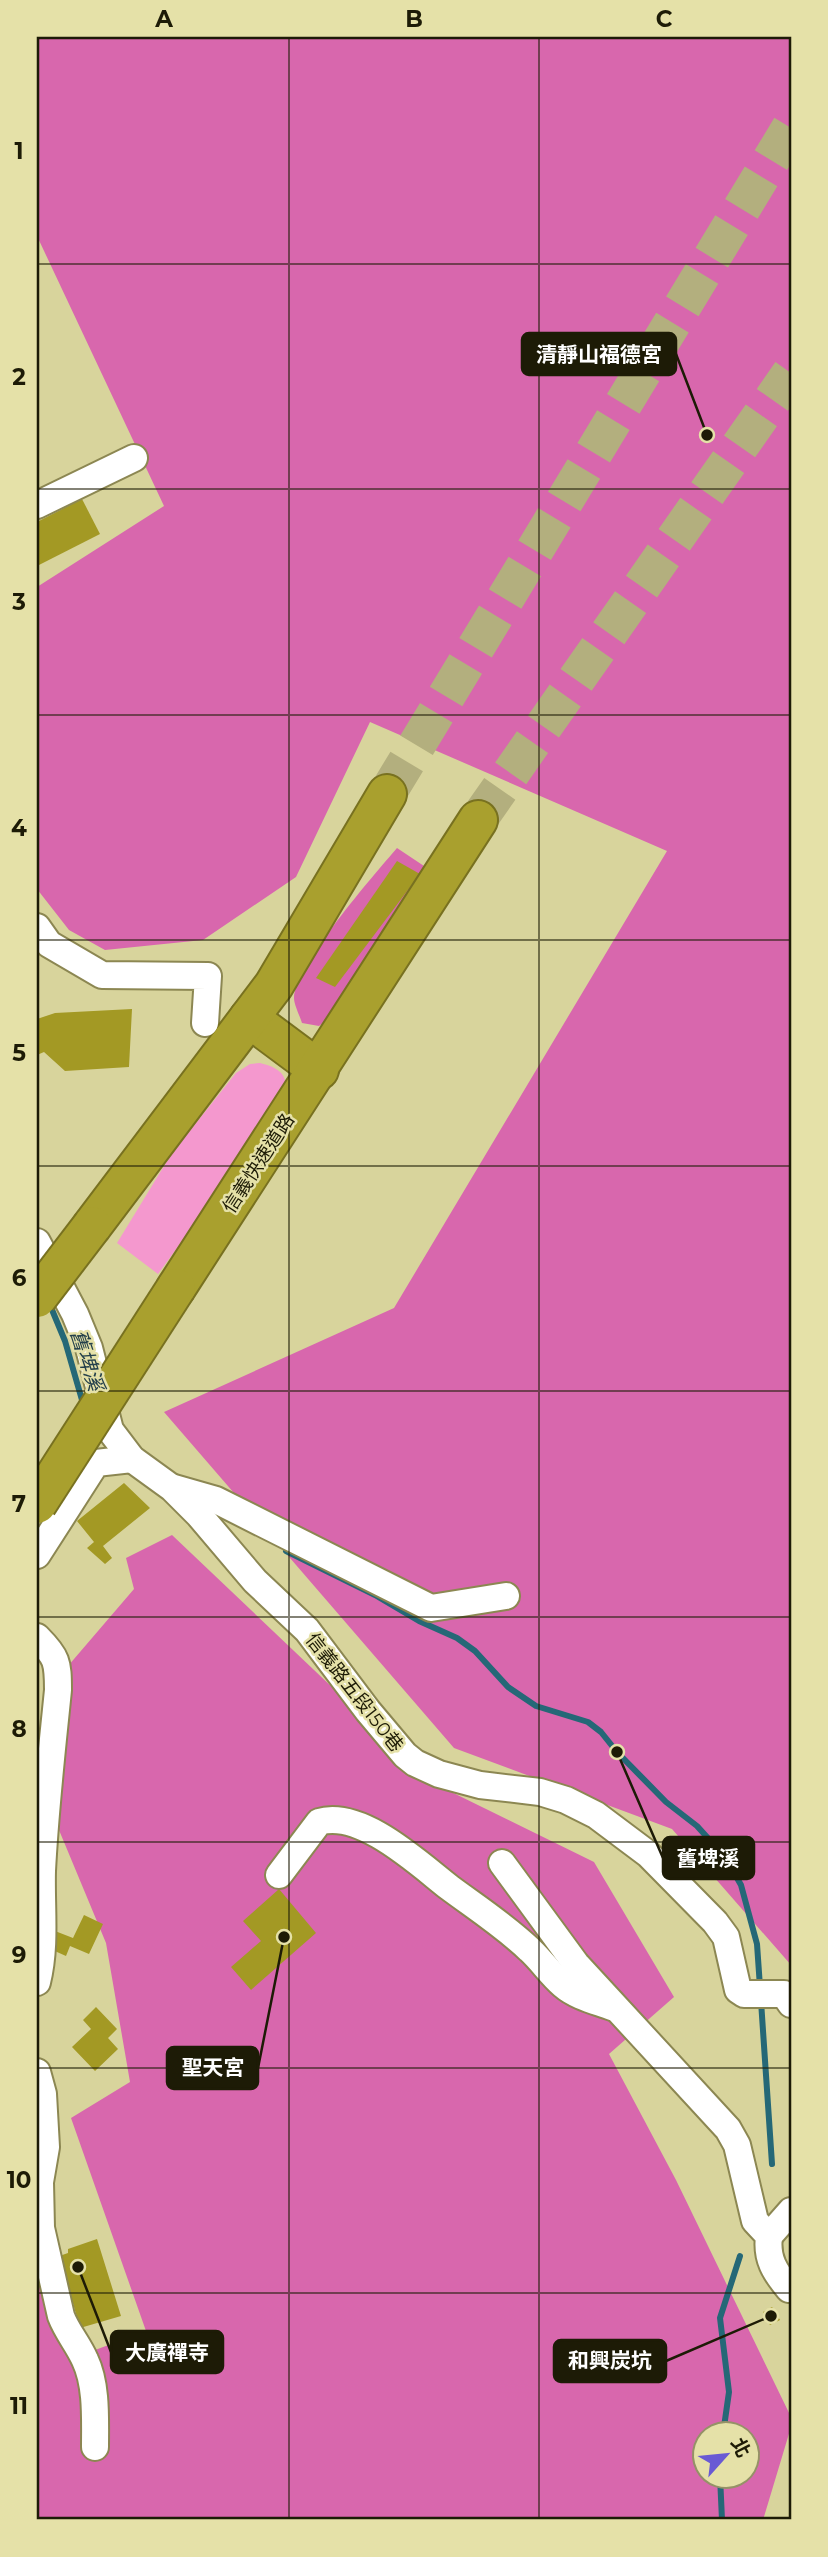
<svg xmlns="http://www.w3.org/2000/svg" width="828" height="2557" viewBox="0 0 828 2557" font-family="Montserrat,'Noto Sans TC',sans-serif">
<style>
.green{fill:#f498ce}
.forest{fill:#d867ad;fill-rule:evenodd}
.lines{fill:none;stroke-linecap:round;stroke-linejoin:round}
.stream{stroke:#256877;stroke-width:6}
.building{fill:#a39924}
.highway-tunnel{stroke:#b3af7e;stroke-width:38;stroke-dasharray:38 19;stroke-linecap:butt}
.minor-casing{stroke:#8c8752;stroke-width:30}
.highway-casing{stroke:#787120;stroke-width:42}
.minor{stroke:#fff;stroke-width:26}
.highway{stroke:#a9a02e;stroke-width:38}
.highway-bridge-casing{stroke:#787120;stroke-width:42;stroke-linecap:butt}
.highway-bridge{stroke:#a9a02e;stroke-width:38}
.grid{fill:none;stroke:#1d1b06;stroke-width:2;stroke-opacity:0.55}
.labels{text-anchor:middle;stroke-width:5;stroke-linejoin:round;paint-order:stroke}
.street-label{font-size:19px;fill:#1d1b06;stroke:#e5e1a8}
.water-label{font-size:21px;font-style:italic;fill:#24404b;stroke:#e5e1a8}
.leader{fill:none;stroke:#1d1b06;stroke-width:2.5}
.callout-dot{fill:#1d1b06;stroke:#e5e1a8;stroke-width:2.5}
.callout{fill:#1d1b06;stroke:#1d1b06;stroke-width:2.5}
.callout-label{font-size:21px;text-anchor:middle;font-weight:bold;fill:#fff}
.neatline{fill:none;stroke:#1d1b06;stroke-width:2.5}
.grid-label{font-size:23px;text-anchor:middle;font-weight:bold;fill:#1d1b06}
</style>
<rect width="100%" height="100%" fill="#d8d49c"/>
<path class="green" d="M260,1063C293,1071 288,1086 277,1112L158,1274L117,1243L172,1153L236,1073L250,1064Z"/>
<g class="forest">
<path d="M37,37H791V1965L672,1829L454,1748L164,1412L394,1308L667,851L370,722L296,877L203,940L105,950L69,930L37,889V587L164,506L37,236Z"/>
<path d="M397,848L430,870L339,1010L319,1026L302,1023C300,1016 294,1005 294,998C295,965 374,875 397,848Z"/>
<path d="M172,1535L433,1783L594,1862L674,1997L609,2054L676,2180L791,2417V2427L763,2520H37V2258L71,2359L146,2331L71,2118L130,2082L106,1943L49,1806L50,1687L134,1589L126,1558ZM706,2434H748V2476H706Z"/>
</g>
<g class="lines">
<g class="stream">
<path d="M50,1305L65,1341L84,1407"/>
<path d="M286,1551L375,1595L419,1621L457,1638L475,1651L508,1687L536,1706L588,1722L601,1732L617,1752L666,1802L697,1826L725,1857L741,1885L757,1944L760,1987"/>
<path d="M761,2001L772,2164"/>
<path d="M723,2434L729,2392L720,2318L740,2256"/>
<path d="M720,2476L722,2520"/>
</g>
</g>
<g class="building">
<path d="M82,499L100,534L37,566V522Z"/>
<path d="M397,861L420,874L335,987L316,978Z"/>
<path d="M132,1009L129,1067L65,1071L44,1052L37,1055V1019L55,1013Z"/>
<path d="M124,1483L150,1508L103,1546L112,1558L105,1564L87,1548L94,1542L77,1521Z"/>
<path d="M279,1889L316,1933L251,1990L231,1967L261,1941L243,1921Z"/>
<path d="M84,1915L103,1924L89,1954L70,1946L66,1956L48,1948L55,1931L73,1938Z"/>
<path d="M96,2007L117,2029L108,2038L118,2049L95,2071L72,2047L91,2029L83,2020Z"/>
<path d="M97,2239L121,2316L80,2328L68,2286L58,2290L48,2260L68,2253V2249Z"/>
<path d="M772,2307L780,2320L770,2325L763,2312Z"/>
</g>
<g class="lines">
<g class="highway-tunnel">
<path d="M387,794L791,127"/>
<path d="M478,820L791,373"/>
</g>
<g class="minor-casing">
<g id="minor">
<path d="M37,505L134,458"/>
<path d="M37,927L49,944L102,975L208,976L205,1023"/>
<path d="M37,1242L75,1314L89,1348L110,1430L132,1459L172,1488L199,1515L255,1581L307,1630L368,1711L405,1755L415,1763L439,1774L480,1785L540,1792L566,1800L596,1815L648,1854L715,1922L726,1937L738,1990L744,1994H784L791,2004"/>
<path d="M174,1488L216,1500L431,1608L506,1596"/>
<path d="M37,1555L96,1463L132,1459"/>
<path d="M37,1637C57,1657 58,1662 58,1690C52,1750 45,1810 42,1871C41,1908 46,1946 37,1982"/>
<path d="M502,1863L576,1964L728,2129L737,2145L755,2221L769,2236C766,2259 775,2272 789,2289L791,2287"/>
<path d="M279,1875L319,1822C361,1809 419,1864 450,1888C477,1908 505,1926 530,1950C542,1961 551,1975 563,1985C577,1997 596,2001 612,2007"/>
<path d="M37,2072L43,2094L46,2147L40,2182L41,2228L61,2316C67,2332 78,2344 85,2360C97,2385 95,2420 95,2447"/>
<path d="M769,2236L791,2211"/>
</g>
</g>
<g class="highway-casing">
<g id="highway">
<path d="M249,1018L319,1070"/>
<path d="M92,1226L274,985L387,794"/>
<path d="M176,1288L478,820"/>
</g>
</g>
<use href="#minor" class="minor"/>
<use href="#highway" class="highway"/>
<g class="highway-bridge-casing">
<g id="highway-bridge">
<path d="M37,1298L92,1226"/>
<path d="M37,1504L176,1288"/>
</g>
</g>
<use href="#highway-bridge" class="highway-bridge"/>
</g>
<path class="grid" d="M289,37V2520M539,37V2520M37,264H791M37,489H791M37,715H791M37,940H791M37,1166H791M37,1391H791M37,1617H791M37,1842H791M37,2068H791M37,2293H791"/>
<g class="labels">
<g class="street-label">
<text transform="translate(258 1163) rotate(-57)" y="7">信義快速道路</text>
<text transform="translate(355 1692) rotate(52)" y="7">信義路五段150巷</text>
</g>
<g class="water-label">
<text transform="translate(87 1360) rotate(72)" y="7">舊埤溪</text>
</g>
</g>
<path class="leader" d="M707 435L676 354M617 1752L663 1858M284 1937L258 2068M78 2267L111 2352M771 2316L666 2361"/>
<g class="callout-dot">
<circle cx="707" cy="435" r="7"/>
<circle cx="617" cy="1752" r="7"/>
<circle cx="284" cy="1937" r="7"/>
<circle cx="78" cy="2267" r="7"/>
<circle cx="771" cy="2316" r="7"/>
</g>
<g class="callout">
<rect x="522" y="333" width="154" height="42" rx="7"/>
<rect x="663" y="1837" width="91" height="42" rx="7"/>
<rect x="167" y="2047" width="91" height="42" rx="7"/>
<rect x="111" y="2331" width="112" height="42" rx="7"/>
<rect x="554" y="2340" width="112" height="42" rx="7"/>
</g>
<g class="callout-label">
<text x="599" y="362">清靜山福德宮</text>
<text x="708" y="1866">舊埤溪</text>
<text x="213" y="2075">聖天宮</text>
<text x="167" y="2360">大廣禪寺</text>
<text x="610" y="2368">和興炭坑</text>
</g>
<rect width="828" height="2557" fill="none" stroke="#e5e1a8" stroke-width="77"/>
<g transform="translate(726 2455) rotate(63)"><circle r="33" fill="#e5e1a8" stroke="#959267" stroke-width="2"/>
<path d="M0-5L12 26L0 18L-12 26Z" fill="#695ad4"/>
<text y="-10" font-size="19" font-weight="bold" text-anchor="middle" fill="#1d1b06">北</text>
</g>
<rect x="38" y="38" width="752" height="2480" class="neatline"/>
<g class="grid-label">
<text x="164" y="27">A</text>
<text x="414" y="27">B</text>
<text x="664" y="27">C</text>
<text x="19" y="159">1</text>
<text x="19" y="385">2</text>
<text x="19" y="610">3</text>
<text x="19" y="836">4</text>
<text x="19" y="1061">5</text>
<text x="19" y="1286">6</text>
<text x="19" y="1512">7</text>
<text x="19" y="1737">8</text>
<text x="19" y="1963">9</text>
<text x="19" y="2188">10</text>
<text x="19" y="2414">11</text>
</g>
</svg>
